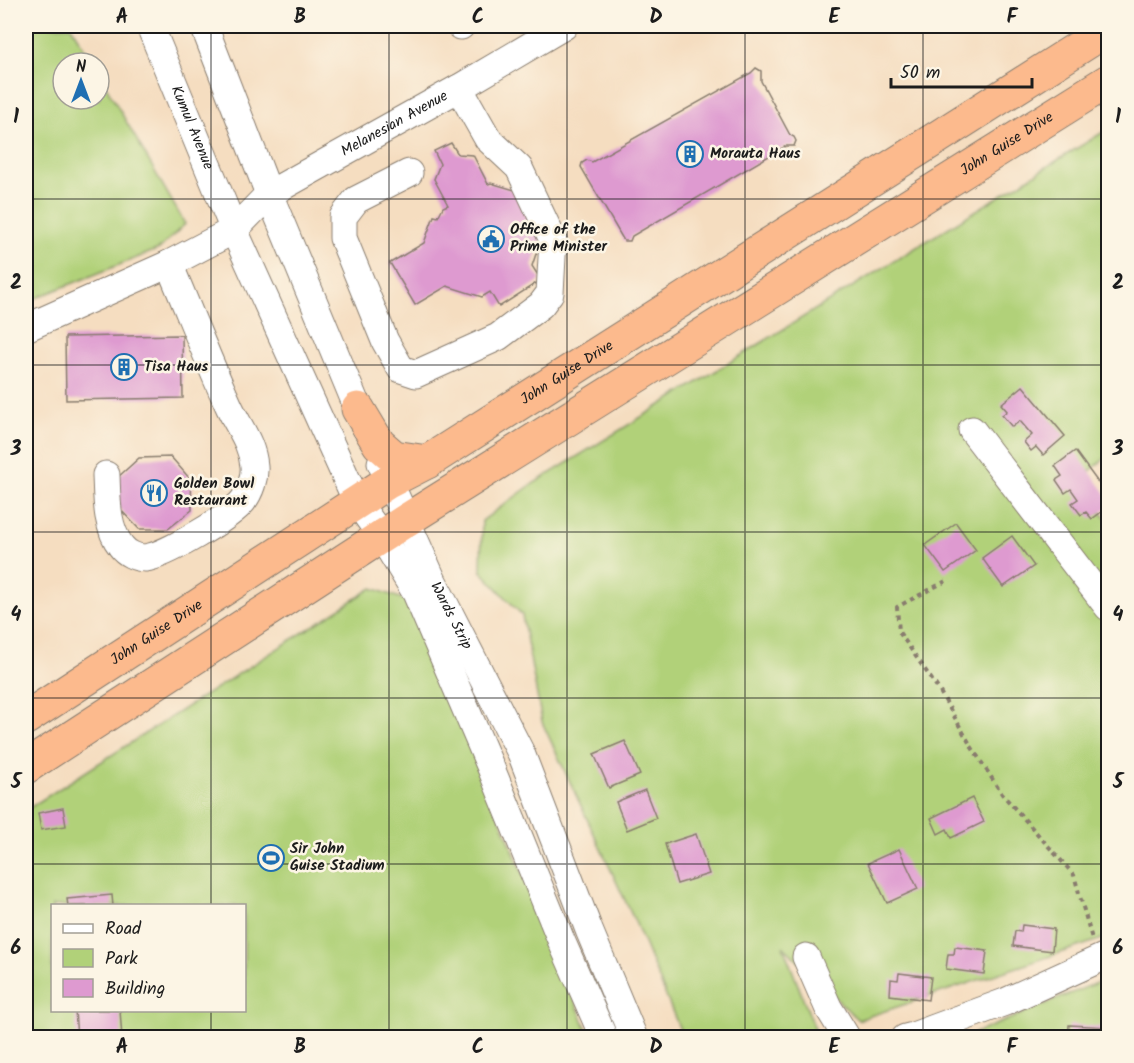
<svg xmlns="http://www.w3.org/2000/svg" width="1134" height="1063" viewBox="0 0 1134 1063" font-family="Kalam,sans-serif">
<rect width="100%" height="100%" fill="#fcf5e5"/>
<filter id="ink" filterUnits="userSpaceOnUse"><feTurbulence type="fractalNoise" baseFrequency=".0167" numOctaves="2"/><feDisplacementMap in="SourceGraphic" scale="12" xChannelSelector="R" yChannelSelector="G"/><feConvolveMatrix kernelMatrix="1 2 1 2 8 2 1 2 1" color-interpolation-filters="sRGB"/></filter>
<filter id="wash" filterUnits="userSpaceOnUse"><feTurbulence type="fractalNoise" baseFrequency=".008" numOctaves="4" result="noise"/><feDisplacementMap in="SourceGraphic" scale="24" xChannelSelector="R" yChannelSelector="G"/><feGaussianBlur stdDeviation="1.35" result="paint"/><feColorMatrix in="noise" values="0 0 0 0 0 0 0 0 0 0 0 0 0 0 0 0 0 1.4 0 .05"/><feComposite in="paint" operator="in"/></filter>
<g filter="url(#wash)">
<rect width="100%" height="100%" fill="#f5ddc0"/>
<g fill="#b1d179" stroke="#66764a" stroke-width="1.5" fill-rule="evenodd">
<polygon points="26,26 71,26 93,63 63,63 63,99 99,99 99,74 185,224 159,249 26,302"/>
<polygon points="1108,129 1108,456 1078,481 1108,521 1108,937 858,1020 783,946 818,1037 683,1037 636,924 542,722 522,615 481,571 482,521 531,485"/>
<path d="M372,588L411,602L590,1037L26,1038V810ZM52,906H244V1010H52Z"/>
<polygon points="1108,978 1108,1037 966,1037"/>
</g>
<g id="blocks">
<g fill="#de9ad0">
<polygon points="756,68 761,71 761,81 790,135 794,137 796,141 794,146 786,146 632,236 630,241 624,241 581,167 582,163 587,160 592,162 751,73"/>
<polygon points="451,143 458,154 473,155 488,184 491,183 528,194 544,230 532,266 541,280 499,307 490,292 482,297 447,286 415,305 390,263 424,243 434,216 438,217 443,207 448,205 434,179 440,164 434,151"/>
<polygon points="182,335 183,398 66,400 65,337"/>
<polygon points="1023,386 1065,436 1043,455 1036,447 1031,451 1024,442 1032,435 1020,421 1012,427 1002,415 1007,411 1001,404"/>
<polygon points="1075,451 1108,496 1108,507 1092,519 1086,512 1081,515 1072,503 1078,499 1071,489 1065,493 1056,480 1062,476 1055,466"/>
<polygon points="171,457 191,480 192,510 168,529 139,529 117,506 117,478 139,458"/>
<polygon points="956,523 976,550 945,572 925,545"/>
<polygon points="1012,536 1034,566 1003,587 982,558"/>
<polygon points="625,741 640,775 609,788 594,754"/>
<polygon points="645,790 656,818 627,830 616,802"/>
<polygon points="972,798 984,822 951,838 947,829 938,834 931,818"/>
<polygon points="63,808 66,826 41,830 38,813"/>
<polygon points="696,834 709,874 677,884 665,844"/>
<polygon points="899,849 918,889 887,903 868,863"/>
<polygon points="112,895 113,906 68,906 67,899"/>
<polygon points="1022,925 1054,929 1052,951 1013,946 1015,931 1021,932"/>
<polygon points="955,947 987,951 984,974 946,969 948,954 954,954"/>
<polygon points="899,973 931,977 928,1000 890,995 891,979 898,980"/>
<polygon points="75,1010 120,1010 122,1038 77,1038"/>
<polygon points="1069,1025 1108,1027 1108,1038 1068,1038"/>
</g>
</g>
</g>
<g filter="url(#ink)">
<use href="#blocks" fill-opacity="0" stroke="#887c6e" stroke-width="1.5"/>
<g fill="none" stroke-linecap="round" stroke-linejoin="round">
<defs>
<g id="minor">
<path id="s1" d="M150,26L234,230L357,502L382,537L416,593L491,768L561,940L604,1038"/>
<polyline points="204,26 269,194 366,428"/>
<polyline points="460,26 461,26"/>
<polyline points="409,173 356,200 343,217 343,238 385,341 401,369 416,374 498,337 541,305 550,293 553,240 519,168 488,139 459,88"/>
<path id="s2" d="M26,328L169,264L234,230L269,194L459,88L564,26"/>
<polyline points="972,430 1108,607"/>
<path id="s3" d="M381,463L433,581L521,753L589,930L634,1038"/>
<path d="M106,475C107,498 106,527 121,546C126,553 136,558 145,558C165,556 230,517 243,501C250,492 255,478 254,466C252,442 237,425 228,404C207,358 189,311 169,264"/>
<polyline points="806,957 828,1007 847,1038"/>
<polyline points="905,1038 913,1036 1005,1002 1108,955"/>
</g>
<g id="highway">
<polyline points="358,409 379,444 394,457 427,462"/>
<path id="s4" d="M26,718L388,482L427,462L1108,29"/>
<path id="s5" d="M26,767L405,521L1108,81"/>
</g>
</defs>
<use href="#minor" stroke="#887c6e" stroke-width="29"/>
<use href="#highway" stroke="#887c6e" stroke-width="35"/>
<polyline stroke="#887c6e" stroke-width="4" stroke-dasharray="4.5 4.5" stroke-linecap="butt" points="946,581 897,607 899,632 939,690 971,746 1002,794 1074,875 1092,939"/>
<use href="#minor" stroke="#fff" stroke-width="27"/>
<use href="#highway" stroke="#fcba8d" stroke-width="33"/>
</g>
</g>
<path fill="none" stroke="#1c1c1c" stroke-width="1.5" stroke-opacity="0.55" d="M211,26V906M389,26V1038M567,26V1038M745,26V1038M923,26V1038M26,199H1108M26,365H1108M26,532H1108M26,698H1108M26,864H1108M211,1010V1038"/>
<defs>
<symbol id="building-ring" viewBox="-11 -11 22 22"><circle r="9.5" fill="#fcf5e5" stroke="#1f6fb2" stroke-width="1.5"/><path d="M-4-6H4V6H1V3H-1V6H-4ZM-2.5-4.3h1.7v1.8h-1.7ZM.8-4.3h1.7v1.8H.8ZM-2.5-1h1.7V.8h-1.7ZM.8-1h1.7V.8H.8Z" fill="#1f6fb2"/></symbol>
<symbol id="civic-ring" viewBox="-11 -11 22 22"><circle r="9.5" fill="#fcf5e5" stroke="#1f6fb2" stroke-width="1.5"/><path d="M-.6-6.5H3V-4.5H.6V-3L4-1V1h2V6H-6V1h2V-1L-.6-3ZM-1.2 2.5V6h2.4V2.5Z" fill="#1f6fb2"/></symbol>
<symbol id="restaurant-ring" viewBox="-11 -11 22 22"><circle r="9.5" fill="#fcf5e5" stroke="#1f6fb2" stroke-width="1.5"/><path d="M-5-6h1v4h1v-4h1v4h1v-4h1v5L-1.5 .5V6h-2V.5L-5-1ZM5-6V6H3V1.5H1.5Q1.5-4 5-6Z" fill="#1f6fb2"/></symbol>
<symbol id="stadium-ring" viewBox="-11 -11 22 22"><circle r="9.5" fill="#fcf5e5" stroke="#1f6fb2" stroke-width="1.5"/><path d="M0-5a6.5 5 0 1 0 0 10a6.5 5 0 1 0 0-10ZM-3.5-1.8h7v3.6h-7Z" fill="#1f6fb2"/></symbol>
</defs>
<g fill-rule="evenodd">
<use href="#building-ring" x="675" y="139" width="30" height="30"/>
<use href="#civic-ring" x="476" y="224" width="30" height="30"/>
<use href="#building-ring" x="109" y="352" width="30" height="30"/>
<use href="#restaurant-ring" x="139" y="478" width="30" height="30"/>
<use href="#stadium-ring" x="256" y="843" width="30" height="30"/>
</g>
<g text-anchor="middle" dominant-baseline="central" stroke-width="5" stroke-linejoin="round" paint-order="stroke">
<g font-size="15" fill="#1c1c1c" stroke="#fcf5e5">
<text stroke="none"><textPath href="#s2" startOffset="424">Melanesian Avenue</textPath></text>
<text stroke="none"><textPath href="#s1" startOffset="110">Kumul Avenue</textPath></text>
<text stroke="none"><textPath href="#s5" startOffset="1162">John Guise Drive</textPath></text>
<text stroke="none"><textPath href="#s4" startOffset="642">John Guise Drive</textPath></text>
<text stroke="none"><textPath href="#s3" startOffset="168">Wards Strip</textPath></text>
<text stroke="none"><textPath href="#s4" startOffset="156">John Guise Drive</textPath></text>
</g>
<g font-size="15" font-weight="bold" fill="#1c1c1c" stroke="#fcf5e5" text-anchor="start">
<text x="710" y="154">Morauta Haus</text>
<text x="510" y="230">Office of the<tspan x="510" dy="17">Prime Minister</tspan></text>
<text x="144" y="367">Tisa Haus</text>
<text x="174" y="484">Golden Bowl<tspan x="174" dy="17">Restaurant</tspan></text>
<text x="290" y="849">Sir John<tspan x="290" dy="17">Guise Stadium</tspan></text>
</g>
</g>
<rect width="1134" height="1063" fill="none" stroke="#fcf5e5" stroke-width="66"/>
<rect x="51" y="904" width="195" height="108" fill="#fcf5e5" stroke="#a29e95" stroke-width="1.5"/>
<rect x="63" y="924" width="30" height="9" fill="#ffffff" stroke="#a29e95" stroke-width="1.5"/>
<text x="105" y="934" font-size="18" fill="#1c1c1c">Road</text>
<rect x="63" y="949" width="30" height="18" fill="#b1d179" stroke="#a29e95" stroke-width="1.5"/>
<text x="105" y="964" font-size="18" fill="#1c1c1c">Park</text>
<rect x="63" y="979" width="30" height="18" fill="#de9ad0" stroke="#a29e95" stroke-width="1.5"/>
<text x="105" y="994" font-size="18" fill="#1c1c1c">Building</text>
<g transform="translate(81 81)"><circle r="28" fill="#fcf5e5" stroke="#a29e95" stroke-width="1.5"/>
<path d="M0-4.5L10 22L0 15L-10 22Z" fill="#1f6fb2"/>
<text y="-9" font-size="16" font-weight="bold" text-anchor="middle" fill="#1c1c1c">N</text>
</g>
<path d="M891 78v9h141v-9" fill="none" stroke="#1c1c1c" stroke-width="3"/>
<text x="900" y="78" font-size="18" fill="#1c1c1c" stroke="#fcf5e5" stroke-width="4.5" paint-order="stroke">50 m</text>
<rect x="33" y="33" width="1068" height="997" fill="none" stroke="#1c1c1c" stroke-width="2"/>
<g font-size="20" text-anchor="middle" font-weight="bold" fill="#1c1c1c">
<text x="122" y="23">A</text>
<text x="300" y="23">B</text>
<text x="478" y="23">C</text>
<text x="656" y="23">D</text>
<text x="834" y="23">E</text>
<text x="1012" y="23">F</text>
<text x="16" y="123">1</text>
<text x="1118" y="123">1</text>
<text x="16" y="289">2</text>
<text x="1118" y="289">2</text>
<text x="16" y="455">3</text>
<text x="1118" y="455">3</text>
<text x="16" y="621">4</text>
<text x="1118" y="621">4</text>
<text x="16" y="788">5</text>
<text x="1118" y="788">5</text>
<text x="16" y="954">6</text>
<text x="1118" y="954">6</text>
<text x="122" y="1053">A</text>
<text x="300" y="1053">B</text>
<text x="478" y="1053">C</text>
<text x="656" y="1053">D</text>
<text x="834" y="1053">E</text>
<text x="1012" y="1053">F</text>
</g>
</svg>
